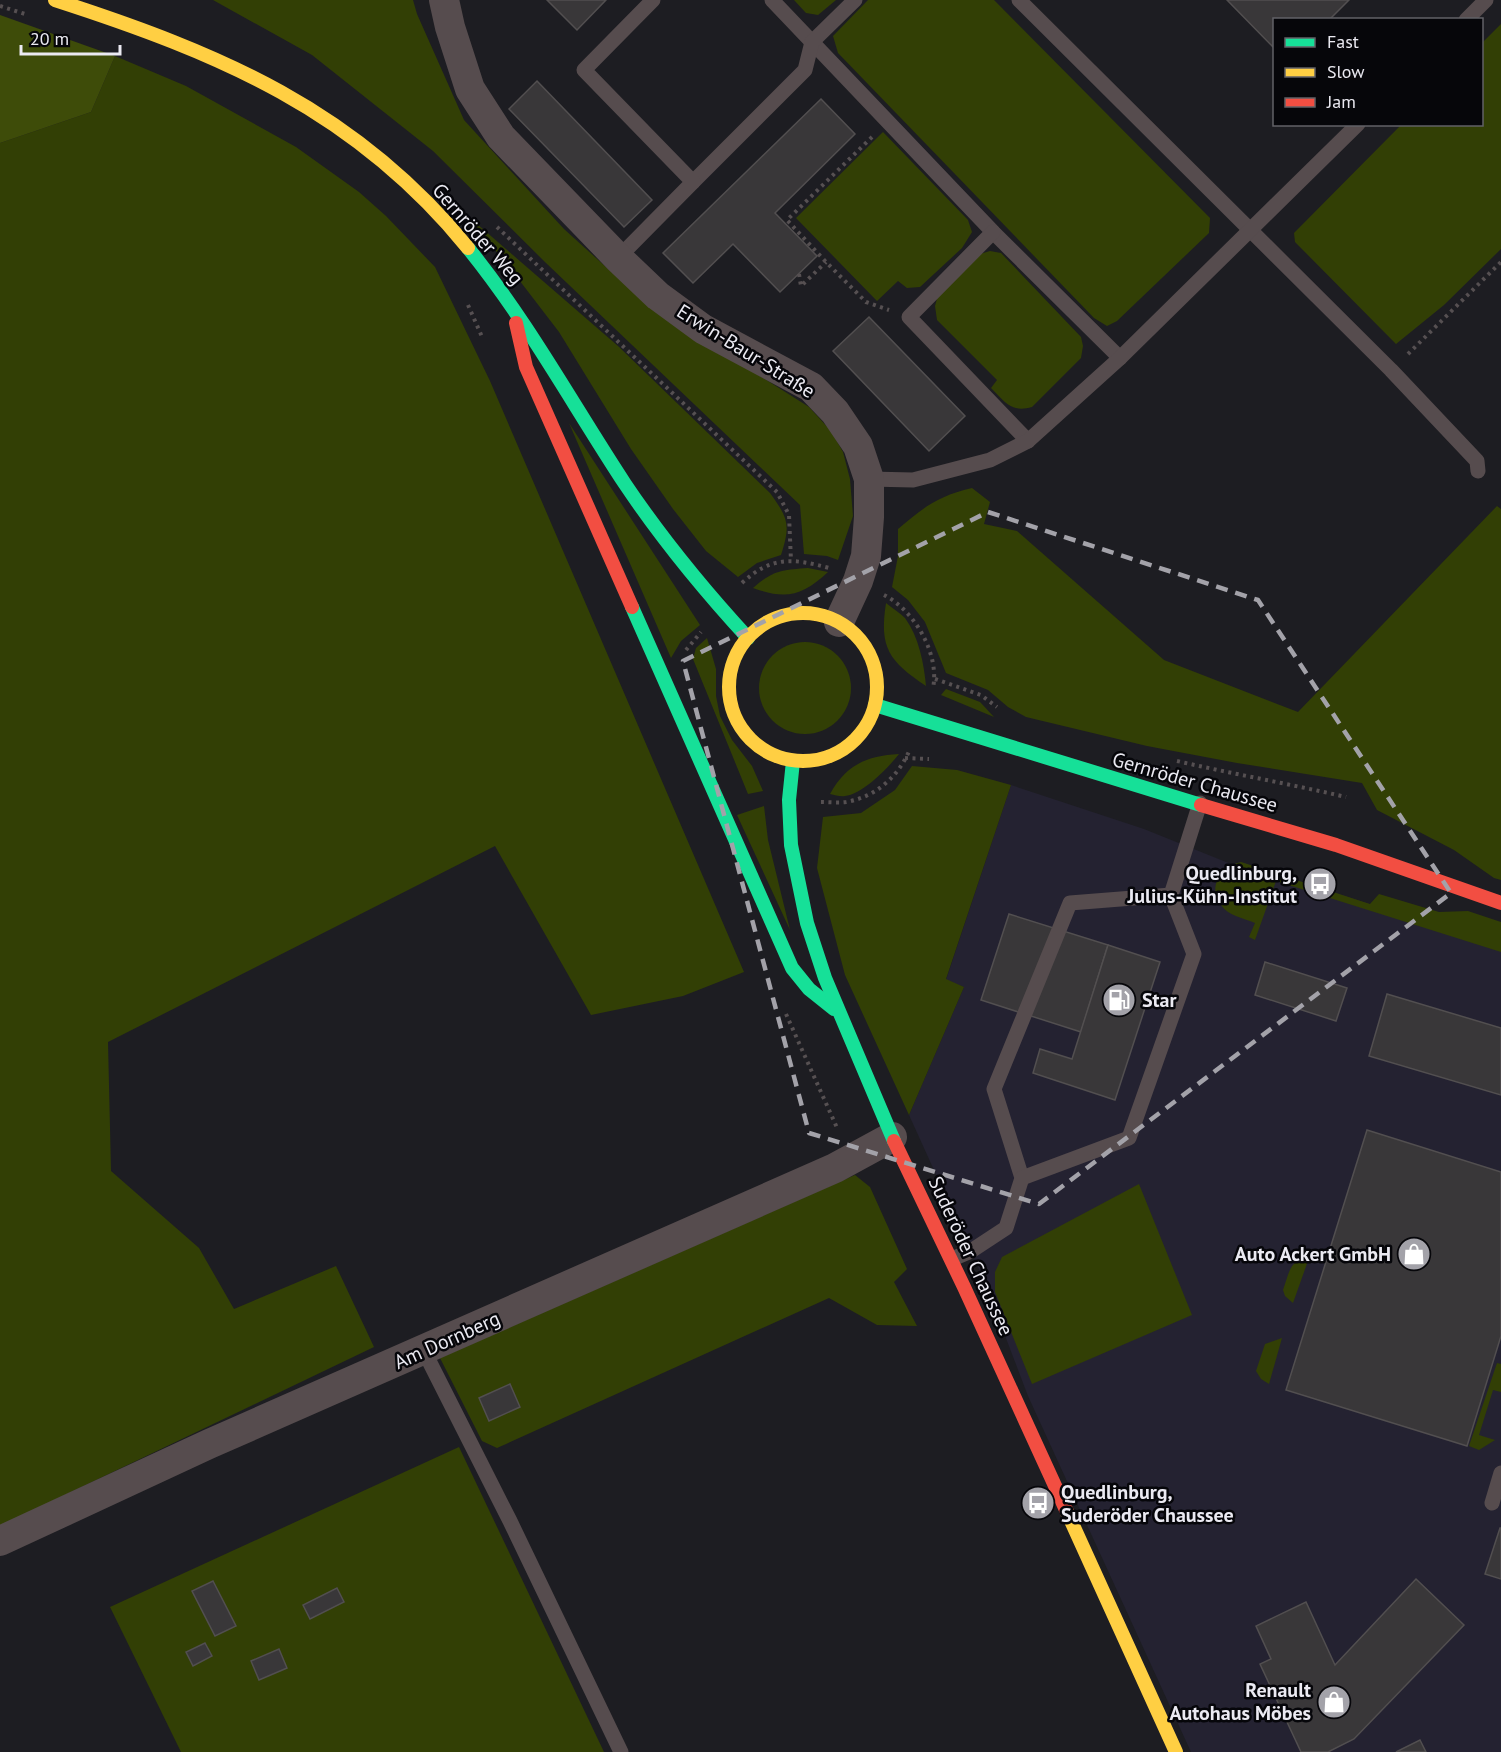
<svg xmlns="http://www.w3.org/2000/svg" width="1501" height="1752" viewBox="0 0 1501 1752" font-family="'PT Sans',sans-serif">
<rect width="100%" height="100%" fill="#1d1d22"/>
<polygon fill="#242231" points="1011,785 1144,829 1231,864 1241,862 1501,947 1501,1752 1191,1752 1028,1396 983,1278 909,1115 964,987 946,980"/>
<g fill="#323f05">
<polygon points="213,0 413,0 417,14 464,120 564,229 649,306 809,407 831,431 843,452 850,479 853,516 838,560 827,556 804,554 800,505 546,263 433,151 312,55"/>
<polygon points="794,0 836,0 818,15 806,13"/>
<polygon points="868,0 994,0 1210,218 1209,233 1117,321 1107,326 1094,318 838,53 833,36"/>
<polygon points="1501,24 1501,249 1444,305 1396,344 1295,242 1294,233 1401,125 1482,124 1482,43"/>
<polygon points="115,56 186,86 296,147 359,192 386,216 435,267 490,381 744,972 683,996 591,1015 495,846 108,1042 111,1171 199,1248 234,1309 336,1266 374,1347 0,1526 0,143 91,112"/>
<polygon points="883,132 968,220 972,232 962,248 920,287 907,288 898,281 877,301 796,218"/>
<path d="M454,204L618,346L770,493C788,518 791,524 781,555L757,563L738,577L706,551L673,509L631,449L559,332L503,259Z"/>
<path d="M990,251L1001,253L1081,337L1083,346L1081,358L1032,407C1011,413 1005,402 991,388L997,380L937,320L935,306L938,295L980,254Z"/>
<polygon points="569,423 700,625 681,641 671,658"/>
<path d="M972,488L990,502L984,524L1017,531L1164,660L1298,712L1497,506L1501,509V880L1494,878L1454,850L1377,810L1362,783L1237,763L1147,746L1026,717L1008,707L988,690L946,673L925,622L908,600L892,587L898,556V529C924,507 938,496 972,488Z"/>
<path d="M808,568L828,572C802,596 786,600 753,588C774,570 781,570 808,568Z"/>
<path d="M886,603C892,608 900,613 905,618C919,637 924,664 926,686C889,661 879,648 886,603Z"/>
<polygon points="707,638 716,669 716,696 720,716 732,740 752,766 763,791 748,794 693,659 696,648"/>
<circle cx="805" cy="688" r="46"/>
<polygon points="946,689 980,702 994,717 941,695"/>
<path d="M899,754C888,768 863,794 845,796C841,797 835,795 830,794C846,765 866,756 899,754Z"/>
<polygon points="912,766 957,770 1011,785 946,979 964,987 909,1115 845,975 817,868 823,817 861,813 895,790"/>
<polygon points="764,806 768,840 790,930 737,815"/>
<path d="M1241,862L1370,904L1379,894L1439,912L1468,911L1501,922V952L1276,881L1255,940L1249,937L1255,923C1244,918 1228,916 1221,905C1207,887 1221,866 1241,862Z"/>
<polygon points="855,1175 870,1187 907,1269 894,1282 917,1326 877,1325 829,1298 497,1448 482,1441 440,1358"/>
<polygon points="1139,1184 1192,1315 1032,1384 995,1292 995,1272 1002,1257"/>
<path d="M1309,1258L1293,1303L1285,1296L1283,1290C1289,1274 1289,1259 1309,1258Z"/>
<polygon points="1282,1338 1269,1384 1261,1379 1256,1371 1265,1344"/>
<polygon points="1497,1363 1501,1364 1501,1392 1493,1390 1479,1435 1495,1440 1479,1450 1469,1446"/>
<polygon points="459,1447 604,1752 181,1752 110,1607"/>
</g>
<polygon fill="#3e4c09" points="0,15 115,56 91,112 0,143"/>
<g fill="#393739" stroke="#524f50" stroke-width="1.5">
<polygon points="547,0 606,0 577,30"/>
<polygon points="1227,0 1349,0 1329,20 1274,20 1274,48"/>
<polygon points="537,81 652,200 624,227 509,109"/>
<polygon points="821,99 855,134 775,213 817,256 780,292 733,244 693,283 663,253"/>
<polygon points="869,317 965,416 929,451 833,351"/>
<polygon points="1009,914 1108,945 1081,1032 981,1000"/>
<polygon points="1108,945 1160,962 1115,1100 1033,1073 1040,1049 1072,1059"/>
<polygon points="1265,962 1347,988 1336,1021 1255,995"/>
<polygon points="1387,994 1501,1028 1501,1095 1369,1056"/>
<polygon points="1367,1130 1501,1172 1501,1336 1467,1446 1286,1390"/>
<polygon points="510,1384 520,1407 489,1421 479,1398"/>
<polygon points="1500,1528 1501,1528 1501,1579 1485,1574"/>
<polygon points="1416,1579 1464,1625 1354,1739 1328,1752 1301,1752 1260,1664 1271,1659 1256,1626 1306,1602 1335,1665"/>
<polygon points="213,1581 236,1626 215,1636 192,1591"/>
<polygon points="337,1588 344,1602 310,1619 303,1605"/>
<polygon points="205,1643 212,1656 193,1666 186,1652"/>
<polygon points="279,1649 287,1668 259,1680 251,1661"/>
<polygon points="1420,1740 1426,1752 1396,1752"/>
</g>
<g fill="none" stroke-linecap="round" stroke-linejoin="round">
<g stroke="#565052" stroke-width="4" stroke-dasharray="3 4.5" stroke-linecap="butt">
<polyline points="0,6 25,14"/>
<polyline points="872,137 787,220 826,262 866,302 889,310"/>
<polyline points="497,227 777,492 789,515 791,561"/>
<polyline points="799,274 801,286 826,262"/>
<polyline points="468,305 483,339"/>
<polyline points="1408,354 1501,262"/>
<path d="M742,583C771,556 793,558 829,568"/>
<path d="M884,595C914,610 940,654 933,688"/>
<polyline points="686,650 701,632"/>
<polyline points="935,679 981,695 997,707"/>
<polyline points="905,758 929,759"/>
<path d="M1177,761C1233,774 1290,784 1346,797"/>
<path d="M821,802C829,802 838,803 846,802C876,797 899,776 910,749"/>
<polyline points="786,1014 838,1130"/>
</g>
<g stroke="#564c4e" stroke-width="15">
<polyline points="772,0 993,232 1120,358"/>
<polyline points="1019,0 1391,370 1477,461 1478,471"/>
<polyline points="1466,20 1486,0"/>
<polyline points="693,182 805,70 812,42 855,0"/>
<polyline points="993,232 909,317 1028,441"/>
<polyline points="618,258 693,182 584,70 653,0"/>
<polyline points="869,479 913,480 990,460 1028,441 1120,358 1358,124"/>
<polyline points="1022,1178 994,1089 1070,903 1171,895"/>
<polyline points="952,1259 971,1251 1006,1228 1022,1178 1129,1138 1194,954 1171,895 1200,803"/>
<polyline points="424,1351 510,1521 621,1752"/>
<polyline points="1492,1503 1501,1473"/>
</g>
<g stroke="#564c4e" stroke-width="30">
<polyline points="444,0 450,27 470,89 501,137 618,258 658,296 703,329 811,387 835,412 858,446 869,479 869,517 866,556 858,581 839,622"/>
<polyline points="0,1541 209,1444 835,1168 892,1137"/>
</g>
<g stroke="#16e098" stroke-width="14">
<path d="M468,248C528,322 573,405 625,484C662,539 703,589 748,638"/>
<polyline points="632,607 792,968 809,989 834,1009"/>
<polyline points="875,705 1201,805"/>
<polyline points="793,761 789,800 791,845 807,923 825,978 894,1141"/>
</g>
<g stroke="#ffcf43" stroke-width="14">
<path d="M55,0C219,53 356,110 468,248"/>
<circle cx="803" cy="687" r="74"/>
<polyline points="1067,1512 1176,1752"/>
</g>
<g stroke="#f24e42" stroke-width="14">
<polyline points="516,323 526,367 632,607"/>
<polyline points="1201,805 1336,845 1501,903"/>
<polyline points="894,1141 964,1287 1067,1512"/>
</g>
</g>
<path fill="none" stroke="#a3a2a9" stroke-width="4.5" stroke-dasharray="12 8" stroke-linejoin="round" d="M988,512L1258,600L1451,893L1039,1204L809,1133L683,661Z"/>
<defs>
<symbol id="bus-disc" viewBox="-11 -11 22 22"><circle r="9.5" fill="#a3a2a9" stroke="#06060a"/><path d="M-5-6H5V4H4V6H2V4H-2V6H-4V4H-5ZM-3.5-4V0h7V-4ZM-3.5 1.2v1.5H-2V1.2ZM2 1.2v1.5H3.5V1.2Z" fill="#fff"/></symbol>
<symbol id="fuel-disc" viewBox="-11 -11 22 22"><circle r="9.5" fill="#a3a2a9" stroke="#06060a"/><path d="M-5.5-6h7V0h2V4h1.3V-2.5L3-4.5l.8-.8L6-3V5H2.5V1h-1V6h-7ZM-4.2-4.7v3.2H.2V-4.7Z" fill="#fff"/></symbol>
<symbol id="shop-disc" viewBox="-11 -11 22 22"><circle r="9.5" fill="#a3a2a9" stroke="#06060a"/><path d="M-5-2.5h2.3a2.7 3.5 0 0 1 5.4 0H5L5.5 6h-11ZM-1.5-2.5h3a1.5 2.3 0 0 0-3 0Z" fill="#fff"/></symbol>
</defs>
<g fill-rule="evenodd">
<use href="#bus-disc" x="1301" y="865" width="38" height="38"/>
<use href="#fuel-disc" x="1100" y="981" width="38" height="38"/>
<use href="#shop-disc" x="1395" y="1235" width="38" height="38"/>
<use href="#bus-disc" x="1019" y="1484" width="38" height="38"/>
<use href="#shop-disc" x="1315" y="1683" width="38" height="38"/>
</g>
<g text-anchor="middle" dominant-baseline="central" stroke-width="5" stroke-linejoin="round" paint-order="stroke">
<g font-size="20" fill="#ebeaf2" stroke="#06060a">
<text transform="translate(478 234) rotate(49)">Gernröder Weg</text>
<text transform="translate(746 351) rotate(32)">Erwin-Baur-Straße</text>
<text transform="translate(1195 782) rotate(16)">Gernröder Chaussee</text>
<text transform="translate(971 1256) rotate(65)">Suderöder Chaussee</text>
<text transform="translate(447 1340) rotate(-24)">Am Dornberg</text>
</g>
<g font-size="20" font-weight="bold" fill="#ebeaf2" stroke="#06060a" text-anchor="end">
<text x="1297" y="873">Quedlinburg,<tspan x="1297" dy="23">Julius-Kühn-Institut</tspan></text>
<text x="1142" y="1000" text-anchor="start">Star</text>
<text x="1391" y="1254">Auto Ackert GmbH</text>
<text x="1061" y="1492" text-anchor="start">Quedlinburg,<tspan x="1061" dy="23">Suderöder Chaussee</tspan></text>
<text x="1311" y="1690">Renault<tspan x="1311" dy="23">Autohaus Möbes</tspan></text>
</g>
</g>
<rect x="1273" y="18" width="210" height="108" fill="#06060a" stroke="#626167" stroke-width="1.5"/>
<rect x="1285" y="38" width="30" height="9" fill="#16e098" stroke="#626167" stroke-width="1.5"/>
<text x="1327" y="48" font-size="18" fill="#ebeaf2">Fast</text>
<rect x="1285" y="68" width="30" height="9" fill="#ffcf43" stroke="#626167" stroke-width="1.5"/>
<text x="1327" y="78" font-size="18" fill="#ebeaf2">Slow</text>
<rect x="1285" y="98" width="30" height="9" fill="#f24e42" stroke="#626167" stroke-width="1.5"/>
<text x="1327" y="108" font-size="18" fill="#ebeaf2">Jam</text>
<path d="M21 45v9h99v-9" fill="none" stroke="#ebeaf2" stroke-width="3"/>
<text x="30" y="45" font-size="18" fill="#ebeaf2" stroke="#06060a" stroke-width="4.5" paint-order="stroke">20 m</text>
</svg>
